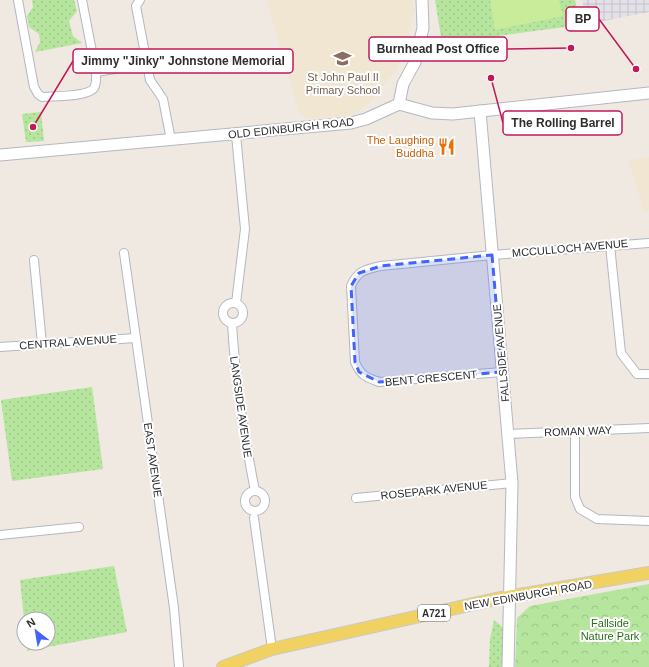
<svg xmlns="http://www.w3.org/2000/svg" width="649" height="667" viewBox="0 0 649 667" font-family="Arial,sans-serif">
<defs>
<pattern id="industrial-grid" width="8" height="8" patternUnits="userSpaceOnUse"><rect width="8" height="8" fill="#e3e1e8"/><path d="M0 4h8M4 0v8" fill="none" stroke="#c3c1c7"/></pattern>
<pattern id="grass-dots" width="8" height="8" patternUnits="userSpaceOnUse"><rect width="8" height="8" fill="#b6e59e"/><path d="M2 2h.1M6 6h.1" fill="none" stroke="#9dc588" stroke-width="1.8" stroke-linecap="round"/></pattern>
<pattern id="forest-crowns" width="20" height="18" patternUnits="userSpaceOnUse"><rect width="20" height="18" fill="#b6e59e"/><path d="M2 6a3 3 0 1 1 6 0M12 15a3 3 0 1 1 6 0" fill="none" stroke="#9dc588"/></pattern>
</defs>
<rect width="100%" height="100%" fill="#efe9e1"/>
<polygon fill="url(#industrial-grid)" points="582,0 649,0 649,12 588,24"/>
<g fill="#f0e6d1">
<polygon points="267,0 413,0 414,10 405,49 397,69 366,106 350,116 306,119 304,115 299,113"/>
<polygon points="649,157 649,210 644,211 629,160"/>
</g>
<g fill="url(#grass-dots)">
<polygon points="32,0 74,0 77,11 69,21 73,36 82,43 35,52 40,42 39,34 29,27 27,16 33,7"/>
<polygon points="435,0 575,0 581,25 442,43"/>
<polygon points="41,112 44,141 26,142 22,114"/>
<polygon points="92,387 103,469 12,481 1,400"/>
<polygon points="114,566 127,632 27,651 27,643 48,643 48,619 24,619 20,580"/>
<polygon points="494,620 505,629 503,667 489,667 490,639"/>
</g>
<polygon fill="url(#forest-crowns)" points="649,584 649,667 515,667 517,618 530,606"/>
<polygon fill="#c9ec9a" points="490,0 559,0 563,16 495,30"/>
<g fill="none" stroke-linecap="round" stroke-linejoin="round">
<defs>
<g id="street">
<path d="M18,0L34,87L38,94L42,97C54,96 88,97 94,88C97,83 96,77 96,72L82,0"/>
<polyline points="140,0 136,6 150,80 163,99 171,140"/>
<polyline points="96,72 146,64"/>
<polyline points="610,245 621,353 637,374 649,374"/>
<polyline points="124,253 174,608 179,667"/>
<polyline points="34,260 42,344"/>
<polyline points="236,303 245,229 236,135"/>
<circle cx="233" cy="313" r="10"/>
<path d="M232,323C235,379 244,435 255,491"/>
<polyline points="0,347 136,338"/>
<path d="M502,372L379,382C366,377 361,376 355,362L351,286C357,271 366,269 381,266L492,255L649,243"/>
<polyline points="575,431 575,497 580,509 597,519 649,521"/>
<polyline points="508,434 649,428"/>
<circle cx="255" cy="501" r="10"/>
<polyline points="356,498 512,483"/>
<polyline points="254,518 272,649"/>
<polyline points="0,535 79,527"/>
</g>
<g id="secondary">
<polyline points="399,104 403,84 415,62 423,28 422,0"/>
<polyline points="480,111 512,483 508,667"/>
<polyline points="0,155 351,123 366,119 399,104 432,113 453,114 649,93"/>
</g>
<polyline id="primary" points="223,667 272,649 496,599 649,573"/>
</defs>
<use href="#street" stroke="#b4b7c1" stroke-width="10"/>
<use href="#secondary" stroke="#b4b7c1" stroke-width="13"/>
<use href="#primary" stroke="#c9c9c9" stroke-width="14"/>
<use href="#street" stroke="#fff" stroke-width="8"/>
<use href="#secondary" stroke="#fff" stroke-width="11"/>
<use href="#primary" stroke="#f2d163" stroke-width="12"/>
</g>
<path fill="#4264fb" fill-opacity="0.2" stroke="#4264fb" stroke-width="3" stroke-dasharray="8 5" stroke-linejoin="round" d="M492,255L502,372L379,382L359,372L355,362L351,286L359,273L381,266Z"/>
<defs>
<symbol id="school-bare" viewBox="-9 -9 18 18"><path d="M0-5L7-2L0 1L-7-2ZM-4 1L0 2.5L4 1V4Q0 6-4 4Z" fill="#8d6e63" stroke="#fff" stroke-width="2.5" paint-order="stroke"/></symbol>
<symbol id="restaurant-bare" viewBox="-9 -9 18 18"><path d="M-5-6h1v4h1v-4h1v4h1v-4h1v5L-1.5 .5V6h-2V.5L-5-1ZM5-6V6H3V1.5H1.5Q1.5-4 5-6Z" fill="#e8710a" stroke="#fff" stroke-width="2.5" paint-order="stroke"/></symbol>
</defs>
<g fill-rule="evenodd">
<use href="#school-bare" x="330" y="46" width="25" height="25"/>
<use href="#restaurant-bare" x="434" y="134" width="25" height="25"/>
</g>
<g text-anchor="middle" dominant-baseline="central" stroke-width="4" stroke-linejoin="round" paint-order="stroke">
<rect fill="#fff" stroke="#6d6d6d" stroke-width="1" x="418" y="605" width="32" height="16" rx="3"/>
<g font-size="10" font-weight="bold" fill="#2e2e2e">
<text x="434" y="613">A721</text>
</g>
<g font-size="11" fill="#785e54" stroke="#fff">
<text x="343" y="77">St John Paul II<tspan x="343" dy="13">Primary School</tspan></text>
</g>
<g font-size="11" fill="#2e2e2e" stroke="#fff">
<text transform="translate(291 128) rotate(-6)">OLD EDINBURGH ROAD</text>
<text transform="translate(570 248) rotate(-5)">MCCULLOCH AVENUE</text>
<text transform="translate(68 342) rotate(-4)">CENTRAL AVENUE</text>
<text transform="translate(501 353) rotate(-95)">FALLSIDE AVENUE</text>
<text transform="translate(431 378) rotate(-5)">BENT CRESCENT</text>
<text transform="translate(241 407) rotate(82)">LANGSIDE AVENUE</text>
<text transform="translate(578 431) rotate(-2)">ROMAN WAY</text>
<text transform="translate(153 460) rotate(82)">EAST AVENUE</text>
<text transform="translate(434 490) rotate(-6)">ROSEPARK AVENUE</text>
<text transform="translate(528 595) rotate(-10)">NEW EDINBURGH ROAD</text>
</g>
<g font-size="11" fill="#c56008" stroke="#fff" text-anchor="end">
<text x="434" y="140">The Laughing<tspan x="434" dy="13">Buddha</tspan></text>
</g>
<g font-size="11" fill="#2c6e1b" stroke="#fff">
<text x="610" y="623">Fallside<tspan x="610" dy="13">Nature Park</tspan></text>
</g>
</g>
<path fill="none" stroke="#c2185b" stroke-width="1.5" d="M636 69L599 19M571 48L507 49M33 127L73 61M491 78L503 123"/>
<g fill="#c2185b" stroke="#fff" stroke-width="1.5">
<circle cx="636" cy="69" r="4"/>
<circle cx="571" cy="48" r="4"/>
<circle cx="33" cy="127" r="4"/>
<circle cx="491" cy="78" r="4"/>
</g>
<g fill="#fff" stroke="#c2185b" stroke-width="1.5">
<rect x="566" y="7" width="33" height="24" rx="4"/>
<rect x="369" y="37" width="138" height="24" rx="4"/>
<rect x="73" y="49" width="220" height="24" rx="4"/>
<rect x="503" y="111" width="119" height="24" rx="4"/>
</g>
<g font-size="12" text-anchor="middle" font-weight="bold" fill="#2e2e2e">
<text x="583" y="23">BP</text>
<text x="438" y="53">Burnhead Post Office</text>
<text x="183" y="65">Jimmy "Jinky" Johnstone Memorial</text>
<text x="563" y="127">The Rolling Barrel</text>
</g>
<g transform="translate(36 631) rotate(329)"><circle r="19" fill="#ffffff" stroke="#ababab"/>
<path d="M0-3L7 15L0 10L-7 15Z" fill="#4264fb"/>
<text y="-6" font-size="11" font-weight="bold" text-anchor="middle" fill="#2e2e2e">N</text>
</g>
</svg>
